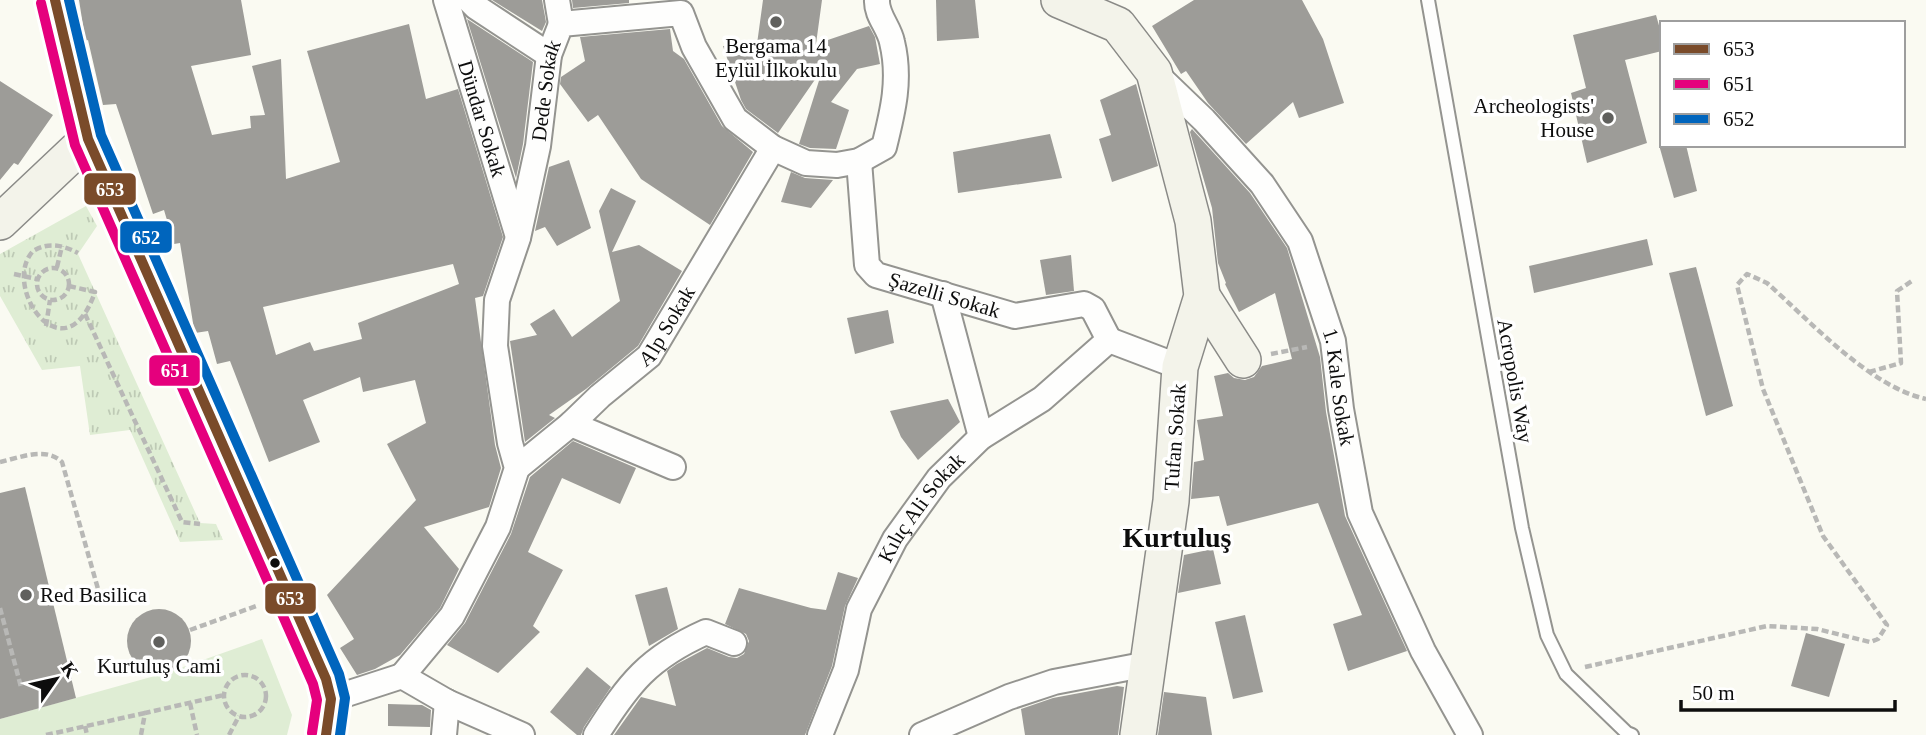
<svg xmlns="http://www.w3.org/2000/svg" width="1926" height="735" viewBox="0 0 1926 735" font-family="Georgia,serif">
<defs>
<pattern id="park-tufts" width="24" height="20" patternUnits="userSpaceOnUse" patternTransform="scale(1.75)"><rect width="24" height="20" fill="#dfedd4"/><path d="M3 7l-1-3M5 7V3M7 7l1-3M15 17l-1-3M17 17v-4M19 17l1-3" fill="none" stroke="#becab5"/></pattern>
</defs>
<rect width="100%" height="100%" fill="#fafaf2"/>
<polygon fill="#dfedd4" points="262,639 292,715 287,735 0,735 0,719 169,672"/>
<polygon fill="url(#park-tufts)" points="86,206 97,226 78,254 200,523 216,524 223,540 180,542 130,430 90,435 80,366 42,370 0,296 0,254"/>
<g fill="#9d9c98" fill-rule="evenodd">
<path d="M79,0H241L251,55L191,66L212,135L251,128L250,116L265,115L252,66L281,59L286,179L340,162L307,51L409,24L426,99L458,89L503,237L483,296L475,298L495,445L501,468L489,507L424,527L459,569L440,608L400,655L375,669L357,675L340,648L354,639L327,595L416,500L387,444L426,423L415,380L363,392L360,377L303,400L320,442L269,462L230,361L217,364L208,331L195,333L194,329L180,243L174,244L164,210L153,214L116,104L103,105L88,40L85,41V38ZM453,264L459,284L358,323L362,339L314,351L310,342L276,355L263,307Z"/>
<polygon points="492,0 542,0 546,22 542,31"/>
<polygon points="572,0 629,0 629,3 573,8"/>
<polygon points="763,0 822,0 816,44 869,26 875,37 880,64 857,69 831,102 849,110 836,149 810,148 799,144 823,68 778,133 746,109 741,100 723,46 757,44"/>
<polygon points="936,0 975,0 979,38 937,41"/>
<polygon points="1194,0 1302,0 1323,39 1344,103 1299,118 1293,102 1246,144 1208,103 1186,71 1181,74 1152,26"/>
<polygon points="1656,15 1662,36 1662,51 1625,60 1647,143 1587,163 1571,93 1586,88 1573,35"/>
<polygon points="467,19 533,62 523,144 516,178"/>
<polygon points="670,29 673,51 684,59 722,126 753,152 710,225 641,179 598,115 588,122 560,84 561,77 585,61 580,37"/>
<polygon points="0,81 53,115 18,165 14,163 0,180"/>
<polygon points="1136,84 1158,166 1112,182 1099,139 1111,135 1100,100"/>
<polygon points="1192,129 1250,193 1287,248 1320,357 1326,412 1345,516 1407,651 1348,671 1333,624 1362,615 1318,503 1227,526 1219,496 1191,499 1194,462 1204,460 1197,420 1223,416 1214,376 1228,373 1234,378 1245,380 1254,377 1262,366 1292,359 1275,293 1239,312 1225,284 1226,283 1218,263 1212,208 1190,132"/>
<polygon points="1050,134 1062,178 958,193 953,152"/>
<polygon points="1659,145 1686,145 1697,191 1674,198"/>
<polygon points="569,160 591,228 557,246 545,227 535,231 549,167"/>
<polygon points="791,172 805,178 833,180 811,208 781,202"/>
<polygon points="611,188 636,201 612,252 639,245 682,271 638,346 586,389 549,415 555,418 525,442 510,341 537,335 530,324 554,309 572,337 620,301 599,211"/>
<polygon points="1647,239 1653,265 1534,293 1529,266"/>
<polygon points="1071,255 1074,291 1046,295 1040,260"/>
<polygon points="1696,267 1733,406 1706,416 1669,273"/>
<polygon points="888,310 894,343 855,354 847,318"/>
<polygon points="948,399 960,422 918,460 901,437 890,411"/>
<polygon points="573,441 636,468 620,504 562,478 528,552 563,570 533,626 540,632 498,673 447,645 465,623 511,534 530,477"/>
<polygon points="25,487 76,698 0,719 0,493"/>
<polygon points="1213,549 1221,584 1178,593 1184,555"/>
<polygon points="838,572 858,578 845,606 832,666 805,735 614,735 641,697 676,706 667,671 677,664 707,648 729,657 737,658 744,654 749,641 746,634 725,624 739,588 811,608 826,610"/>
<polygon points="667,587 678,629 649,646 635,595"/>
<circle cx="159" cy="641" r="32"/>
<polygon points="1245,615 1263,692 1233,699 1215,622"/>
<polygon points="1806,633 1845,644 1829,697 1791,686"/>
<polygon points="587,667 611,687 584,727 581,735 577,735 550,712"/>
<polygon points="1117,686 1124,687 1118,735 1025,735 1021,709 1053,698"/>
<polygon points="1164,692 1206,697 1212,735 1158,735"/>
<polygon points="388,704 422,705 431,710 430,727 388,726"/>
</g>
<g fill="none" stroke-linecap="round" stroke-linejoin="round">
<defs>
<polyline id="lane" points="1428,0 1522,528 1547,635 1566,674 1627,733 1632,735"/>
<g id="street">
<path id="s1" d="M446,0L518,237"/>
<polyline points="469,0 476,7 549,55"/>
<polyline points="557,0 561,24"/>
<path id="s2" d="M1154,72L1204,120L1262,184L1300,241L1333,341L1341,409L1360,513L1423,651L1470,735"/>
<path id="s3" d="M859,161L867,265L876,275L1015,316L1084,304L1093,309L1109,340"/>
<polyline points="943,294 981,437"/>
<polyline points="1109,340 1180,367"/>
<polyline points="571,424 673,467"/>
<path id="s4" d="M517,468L571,424L600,396L649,356L773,148"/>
<path id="s5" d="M402,676L452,616L498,527L517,468L510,443L495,346L497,300L518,238L538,146L549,55L561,24L681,13L694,47L735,119L773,148L806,163L837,165L859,161L884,147C893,111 901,79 892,42C889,27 876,15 877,0"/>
<polyline points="331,699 402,676 447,702 522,735"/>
<polyline points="444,735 447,702"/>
<path d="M596,735C629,683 648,658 706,632L734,643"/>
<path id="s6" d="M820,735L846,670L859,609L895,539L939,478L981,437L1042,399L1109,340"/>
<polyline points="922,735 1009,697 1054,682 1148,664"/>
</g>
<g id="secondary">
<polyline points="55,0 88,139 326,679 331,699 326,735"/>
<polyline points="1059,0 1118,25 1154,72 1193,221 1202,296 1180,367 1171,501 1138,735"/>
<polyline points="0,222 88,139"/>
<polyline points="1202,296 1243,360"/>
</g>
</defs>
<use href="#lane" stroke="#949490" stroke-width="16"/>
<use href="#street" stroke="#949490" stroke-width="28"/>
<use href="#secondary" stroke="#8a8a87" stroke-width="38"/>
<g stroke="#b8b8b6" stroke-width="4.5" stroke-dasharray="7 3.5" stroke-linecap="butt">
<polyline points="57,267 62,246"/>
<circle cx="53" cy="284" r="16"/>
<polyline points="14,274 37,279"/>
<path d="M69,286L95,292C65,379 0,287 33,251C48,242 63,245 78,253"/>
<polyline points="85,314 182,522 200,524"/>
<polyline points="46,326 50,300"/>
<polyline points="1271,354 1307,347"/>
<polyline points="1869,372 1901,363 1897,291 1912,281"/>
<path d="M0,462C19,458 46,446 62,462L102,603"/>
<polyline points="0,608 21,687"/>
<polyline points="190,630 259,605"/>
<path d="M1585,667L1767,626L1817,629L1870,642L1878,639L1887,625L1823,536L1763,389L1737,285L1747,274L1767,283C1810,321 1870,387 1926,399"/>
<circle cx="245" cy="696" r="21"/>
<polyline points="190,703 197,735"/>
<polyline points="85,726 87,735"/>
<polyline points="46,735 145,713"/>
<polyline points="141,735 145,713 224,695"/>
<polyline points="229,735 239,716"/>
</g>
<use href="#lane" stroke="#fefefd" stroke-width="12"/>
<use href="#street" stroke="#fefefd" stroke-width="24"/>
<use href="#secondary" stroke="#f3f3ea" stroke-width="35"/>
<defs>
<polyline id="bus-1" points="55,0 88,139 326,679 331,699 326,735"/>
<polyline id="bus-2" points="41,3 75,145 313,684 317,700 312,733"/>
<polyline id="bus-3" points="69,0 101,135 339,674 345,698 340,735"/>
</defs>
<use href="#bus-1" stroke="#fff" stroke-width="16"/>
<use href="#bus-2" stroke="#fff" stroke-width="16"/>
<use href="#bus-3" stroke="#fff" stroke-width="16"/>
<use href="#bus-1" stroke="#7a4b2a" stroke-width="10"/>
<use href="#bus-2" stroke="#e5007d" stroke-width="10"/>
<use href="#bus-3" stroke="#0065bd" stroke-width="10"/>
</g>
<g fill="#60605d" stroke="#fff" stroke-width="2.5">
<circle cx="776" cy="22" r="7"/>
<circle cx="1608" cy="118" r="7"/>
<circle cx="26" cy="595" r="7"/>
<circle cx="159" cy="642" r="7"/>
</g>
<circle fill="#0d0d0d" stroke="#fff" stroke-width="2.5" cx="275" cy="563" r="6"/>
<g text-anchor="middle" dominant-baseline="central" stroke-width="7" stroke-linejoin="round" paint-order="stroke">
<g font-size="21" fill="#0d0d0d" stroke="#fff">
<text x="776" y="46">Bergama 14<tspan x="776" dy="24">Eylül İlkokulu</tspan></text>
<text x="1594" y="106" text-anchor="end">Archeologists'<tspan x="1594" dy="24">House</tspan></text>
<text x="40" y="595" text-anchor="start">Red Basilica</text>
<text x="159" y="666">Kurtuluş Cami</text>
</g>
<g font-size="21" fill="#0d0d0d" stroke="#fff">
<text stroke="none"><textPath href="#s5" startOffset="626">Dede Sokak</textPath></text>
<text stroke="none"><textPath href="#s1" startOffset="124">Dündar Sokak</textPath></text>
<text stroke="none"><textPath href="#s3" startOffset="189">Şazelli Sokak</textPath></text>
<text stroke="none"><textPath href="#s4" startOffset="208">Alp Sokak</textPath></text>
<text transform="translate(1515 381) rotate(80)">Acropolis Way</text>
<text stroke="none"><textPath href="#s2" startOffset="376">1. Kale Sokak</textPath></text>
<text transform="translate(1175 437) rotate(-86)">Tufan Sokak</text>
<text stroke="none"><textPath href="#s6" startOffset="252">Kılıç Ali Sokak</textPath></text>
</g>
<g font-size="28" font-weight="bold" fill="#0d0d0d" stroke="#fff">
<text x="1177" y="537">Kurtuluş</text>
</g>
</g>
<g stroke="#fff" stroke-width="2.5">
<rect x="83" y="172" width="54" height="34" rx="7" fill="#7a4b2a"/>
<rect x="119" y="220" width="54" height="34" rx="7" fill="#0065bd"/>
<rect x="148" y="354" width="53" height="33" rx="7" fill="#e5007d"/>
<rect x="264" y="582" width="53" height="33" rx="7" fill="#7a4b2a"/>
</g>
<g font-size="19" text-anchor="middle" font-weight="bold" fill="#fff">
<text x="110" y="196">653</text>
<text x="146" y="244">652</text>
<text x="175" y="377">651</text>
<text x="290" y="605">653</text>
</g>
<rect x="1660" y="21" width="245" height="126" fill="#ffffff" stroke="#9e9e9e" stroke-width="2"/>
<rect x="1674" y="44" width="35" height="10" fill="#7a4b2a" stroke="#9e9e9e" stroke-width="2"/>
<text x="1723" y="56" font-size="21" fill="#0d0d0d">653</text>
<rect x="1674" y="79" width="35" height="10" fill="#e5007d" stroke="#9e9e9e" stroke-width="2"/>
<text x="1723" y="91" font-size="21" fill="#0d0d0d">651</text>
<rect x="1674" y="114" width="35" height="10" fill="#0065bd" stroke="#9e9e9e" stroke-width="2"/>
<text x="1723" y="126" font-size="21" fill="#0d0d0d">652</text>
<g transform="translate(56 679) rotate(56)" stroke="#ffffff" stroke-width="5" paint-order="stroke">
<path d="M0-5L12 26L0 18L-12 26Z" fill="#0d0d0d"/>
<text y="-10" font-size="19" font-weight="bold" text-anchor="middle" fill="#0d0d0d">K</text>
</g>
<path d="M1681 700v10h214v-10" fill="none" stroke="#0d0d0d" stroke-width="3.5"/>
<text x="1692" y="700" font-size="21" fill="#0d0d0d" stroke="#ffffff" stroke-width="5" paint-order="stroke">50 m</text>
</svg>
